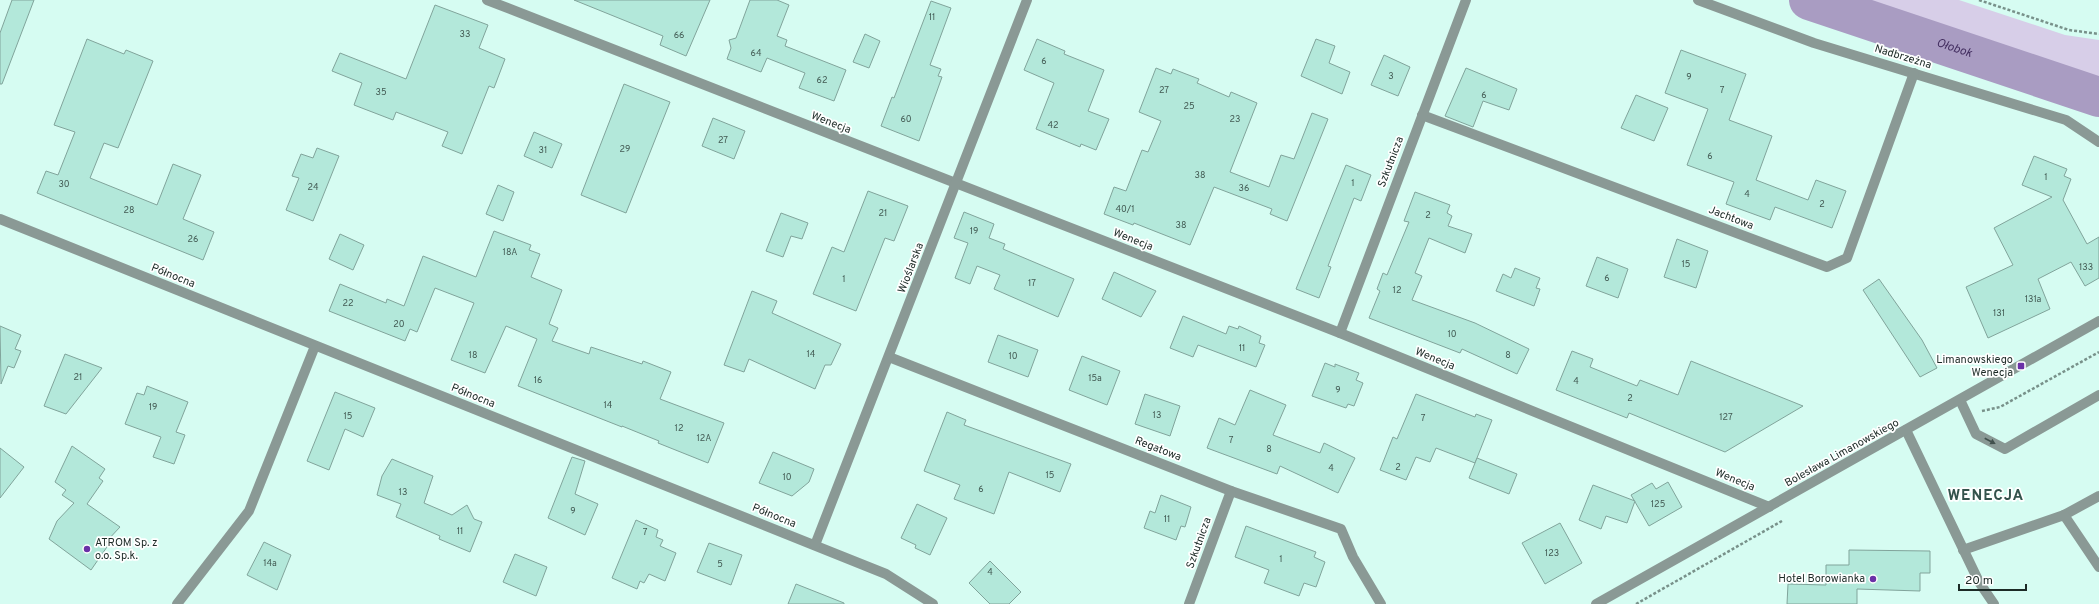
<svg xmlns="http://www.w3.org/2000/svg" width="2099" height="604" viewBox="0 0 2099 604" font-family="Overpass,sans-serif">
<rect width="100%" height="100%" fill="#d6fcf2"/>
<polygon fill="#d7cee8" points="1850,0 1959,0 2065,35 2099,40 2099,79"/>
<g fill="none" stroke-linecap="round" stroke-linejoin="round">
<path stroke="#a99cc2" stroke-width="40" id="s1" d="M1809,0L2099,97"/>
</g>
<g fill="#b3e8da" stroke="#81a49b">
<polygon points="12,0 34,0 2,84 0,84 0,33"/>
<polygon points="574,0 710,0 686,56 660,45 663,36"/>
<polygon points="750,0 777,0 789,5 777,36 787,40 785,46 846,70 834,101 799,88 805,73 767,58 761,72 727,59 731,48 729,40 736,38"/>
<polygon points="931,1 951,8 930,65 941,69 938,76 942,77 919,141 881,126 892,97 894,98"/>
<polygon points="435,5 488,25 479,48 505,59 494,88 489,86 462,154 442,146 448,132 396,112 393,120 354,105 362,83 332,71 340,53 406,79"/>
<polygon points="865,34 880,41 869,68 853,62"/>
<polygon points="87,39 124,54 126,50 153,61 118,148 104,143 90,178 157,205 173,164 201,175 183,219 214,232 203,260 37,193 46,171 58,175 75,132 54,125"/>
<polygon points="1037,39 1065,51 1064,54 1104,70 1088,111 1109,119 1096,150 1081,144 1080,147 1036,129 1054,83 1024,70"/>
<polygon points="1316,39 1335,46 1329,63 1350,72 1342,94 1301,76"/>
<polygon points="1681,50 1746,74 1729,120 1772,136 1756,180 1808,200 1816,180 1846,191 1832,228 1775,207 1770,220 1726,204 1734,182 1687,165 1708,109 1665,93"/>
<polygon points="1384,55 1410,67 1398,96 1371,85"/>
<polygon points="1156,68 1171,74 1173,69 1199,79 1197,83 1229,97 1231,92 1257,103 1230,172 1269,187 1281,155 1294,159 1312,113 1328,119 1287,221 1270,214 1272,209 1214,187 1190,245 1134,223 1133,225 1104,214 1114,187 1126,191 1142,150 1148,152 1161,121 1139,112"/>
<polygon points="1466,68 1517,89 1509,110 1483,101 1473,127 1445,116"/>
<polygon points="624,84 670,102 626,213 581,195"/>
<polygon points="1636,95 1668,108 1654,141 1621,128"/>
<polygon points="713,118 745,131 734,159 702,146"/>
<polygon points="534,132 562,144 552,168 524,156"/>
<polygon points="317,148 339,156 313,221 286,210 299,178 292,176 301,154 313,158"/>
<polygon points="2034,156 2067,169 2064,176 2071,179 2063,200 2087,244 2099,237 2099,278 2085,286 2071,262 2038,279 2050,309 1988,338 1966,287 2013,265 1994,228 2052,197 2022,185"/>
<polygon points="1346,165 1371,175 1361,201 1354,198 1328,266 1331,267 1319,298 1296,289"/>
<polygon points="498,185 514,192 503,221 486,214"/>
<polygon points="868,191 908,206 894,241 885,238 856,311 813,294 832,247 844,252"/>
<polygon points="1415,192 1450,205 1447,213 1452,216 1448,226 1472,234 1465,253 1429,238 1415,273 1422,276 1412,300 1475,323 1529,349 1517,374 1462,349 1460,353 1369,318 1380,291 1377,289 1383,273 1387,275 1409,222 1404,221"/>
<polygon points="964,212 994,224 989,238 1005,244 1003,249 1074,279 1058,317 994,289 1000,275 977,266 970,284 955,278 968,243 954,238"/>
<polygon points="781,213 808,223 802,239 791,236 783,257 766,251"/>
<polygon points="494,231 531,245 529,250 540,254 531,277 562,290 549,324 558,328 552,341 589,354 591,347 642,364 643,361 671,372 660,399 724,423 708,463 658,443 659,441 622,426 622,427 518,386 537,339 506,326 485,373 451,360 474,303 435,288 417,332 410,329 405,341 329,311 340,284 386,303 387,299 404,306 423,256 476,277"/>
<polygon points="340,234 364,245 353,270 329,259"/>
<polygon points="1677,239 1708,251 1696,288 1664,277"/>
<polygon points="1597,257 1628,269 1618,298 1586,286"/>
<polygon points="1515,268 1540,278 1536,288 1540,289 1534,306 1496,291 1503,274 1511,278"/>
<polygon points="1114,272 1156,291 1141,317 1102,299"/>
<polygon points="1879,279 1922,340 1937,368 1920,377 1863,290"/>
<polygon points="752,291 777,301 772,313 841,344 831,365 825,365 815,389 749,359 744,372 724,365"/>
<polygon points="1183,316 1226,334 1229,326 1238,329 1239,326 1261,336 1259,343 1265,345 1256,367 1198,345 1193,357 1170,348"/>
<polygon points="0,326 21,335 15,349 21,351 14,368 8,366 1,384"/>
<polygon points="998,335 1038,350 1028,377 988,362"/>
<polygon points="1572,351 1593,359 1590,367 1637,386 1640,380 1678,395 1691,361 1803,406 1725,452 1629,413 1627,418 1556,390"/>
<polygon points="65,354 102,368 66,414 44,406"/>
<polygon points="1082,356 1120,371 1107,405 1069,390"/>
<polygon points="1325,363 1335,367 1335,364 1359,373 1356,380 1363,383 1354,406 1348,404 1346,408 1312,396"/>
<polygon points="147,386 188,402 176,432 185,435 174,464 153,457 161,437 125,424 137,393 144,395"/>
<polygon points="1250,390 1286,405 1273,435 1320,453 1324,443 1355,458 1338,493 1280,466 1277,474 1207,448 1219,418 1235,425"/>
<polygon points="335,392 375,408 363,437 345,429 329,470 307,461"/>
<polygon points="1145,394 1180,406 1170,436 1135,424"/>
<polygon points="1416,394 1475,417 1476,414 1492,420 1475,463 1436,448 1430,462 1416,457 1406,480 1380,470 1393,437 1397,439"/>
<polygon points="947,412 966,420 964,425 1071,464 1060,492 1009,472 994,514 954,499 960,485 924,471"/>
<polygon points="72,446 105,469 99,478 103,481 87,504 120,527 106,542 109,544 91,570 49,539 57,521 74,503 62,495 66,490 55,482"/>
<polygon points="0,448 24,467 0,498"/>
<polygon points="773,452 814,469 809,482 792,496 759,483"/>
<polygon points="572,457 585,461 575,494 598,504 585,535 548,518"/>
<polygon points="1477,458 1517,474 1509,494 1469,478"/>
<polygon points="392,459 433,476 424,503 452,515 467,505 474,519 482,522 470,552 439,539 440,536 396,517 401,504 377,495 382,476"/>
<polygon points="1668,482 1682,507 1649,526 1631,495 1652,483 1656,489"/>
<polygon points="1593,485 1635,501 1627,523 1606,516 1601,529 1579,520"/>
<polygon points="1161,495 1191,507 1185,527 1181,526 1176,540 1144,528 1150,511 1155,513"/>
<polygon points="917,504 947,518 930,555 915,548 916,545 901,538"/>
<polygon points="636,520 658,530 656,537 663,540 660,546 676,553 665,581 649,574 644,583 640,581 637,589 612,578"/>
<polygon points="1560,523 1582,563 1545,584 1522,543"/>
<polygon points="1246,526 1316,552 1314,557 1325,562 1316,587 1304,583 1299,596 1264,583 1269,570 1235,557"/>
<polygon points="264,542 291,555 277,590 247,575"/>
<polygon points="709,543 742,555 731,585 697,572"/>
<polygon points="1849,550 1930,551 1930,573 1920,573 1920,591 1857,589 1857,604 1787,604 1788,584 1826,585 1826,565 1849,565"/>
<polygon points="515,554 547,567 536,596 503,582"/>
<polygon points="990,561 1021,592 1009,604 990,604 969,583"/>
<polygon points="796,584 844,603 844,604 788,604"/>
</g>
<g fill="none" stroke-linecap="round" stroke-linejoin="round">
<g stroke="#78918a" stroke-width="2.5" stroke-dasharray="3 2" stroke-linecap="butt">
<polyline points="1979,0 2069,30 2099,34"/>
<polyline points="1982,411 2000,407 2099,352"/>
<polyline points="1636,604 1782,521"/>
</g>
<g stroke="#8a9995" stroke-width="10">
<polyline points="1960,400 1976,434 2005,449 2099,395"/>
<polyline points="1906,430 1979,582 1994,604"/>
<polyline points="2064,515 2099,496"/>
<polyline points="1963,550 2064,515 2099,567"/>
</g>
<g stroke="#8a9995" stroke-width="10">
<polyline points="487,0 1340,333 1769,507"/>
<polyline points="1698,0 1814,43 2066,120 2099,142"/>
<polyline points="1422,115 1827,267 1847,258 1914,73"/>
<polyline points="0,219 886,574 933,604"/>
<polyline points="1340,333 1466,0"/>
<polyline points="889,357 1231,491 1341,529 1353,557 1381,604"/>
<polyline points="815,545 1027,0"/>
<polyline points="177,604 249,511 315,346"/>
<polyline points="1189,604 1231,491"/>
</g>
<polyline stroke="#8a9995" stroke-width="10" points="1596,604 2099,321"/>
</g>
<defs><path id="oneway-solid" d="M-6-.8H1V-3.2L6.5 0L1 3.2V.8H-6Z"/></defs>
<use fill="#42514d" href="#oneway-solid" transform="translate(1990 441) rotate(28)"/>
<g fill="#6a30a7" stroke="#fff" stroke-width="1.5">
<rect x="2017" y="362" width="8" height="8" rx="2"/>
<circle cx="87" cy="549" r="4"/>
<circle cx="1873" cy="579" r="4"/>
</g>
<g text-anchor="middle" dominant-baseline="central" stroke-width="3.5" stroke-linejoin="round" paint-order="stroke">
<g font-size="9" fill="#425a53">
<text x="932" y="17">11</text>
<text x="465" y="34">33</text>
<text x="679" y="35">66</text>
<text x="756" y="53">64</text>
<text x="1044" y="61">6</text>
<text x="1391" y="76">3</text>
<text x="1689" y="77">9</text>
<text x="822" y="80">62</text>
<text x="1164" y="90">27</text>
<text x="1722" y="90">7</text>
<text x="381" y="92">35</text>
<text x="1484" y="95">6</text>
<text x="1189" y="106">25</text>
<text x="906" y="119">60</text>
<text x="1235" y="119">23</text>
<text x="1053" y="125">42</text>
<text x="723" y="140">27</text>
<text x="625" y="149">29</text>
<text x="543" y="150">31</text>
<text x="1710" y="156">6</text>
<text x="1200" y="175">38</text>
<text x="2046" y="177">1</text>
<text x="1353" y="183">1</text>
<text x="64" y="184">30</text>
<text x="313" y="187">24</text>
<text x="1244" y="188">36</text>
<text x="1747" y="194">4</text>
<text x="1822" y="204">2</text>
<text x="1125" y="209">40/1</text>
<text x="129" y="210">28</text>
<text x="883" y="213">21</text>
<text x="1428" y="215">2</text>
<text x="1181" y="225">38</text>
<text x="974" y="231">19</text>
<text x="193" y="239">26</text>
<text x="510" y="252">18A</text>
<text x="1686" y="264">15</text>
<text x="2086" y="267">133</text>
<text x="1607" y="278">6</text>
<text x="844" y="279">1</text>
<text x="1032" y="283">17</text>
<text x="1397" y="290">12</text>
<text x="2033" y="299">131a</text>
<text x="348" y="303">22</text>
<text x="1999" y="313">131</text>
<text x="399" y="324">20</text>
<text x="1452" y="334">10</text>
<text x="1242" y="348">11</text>
<text x="811" y="354">14</text>
<text x="473" y="355">18</text>
<text x="1508" y="355">8</text>
<text x="1013" y="356">10</text>
<text x="78" y="377">21</text>
<text x="1095" y="378">15a</text>
<text x="538" y="380">16</text>
<text x="1576" y="381">4</text>
<text x="1338" y="390">9</text>
<text x="1630" y="398">2</text>
<text x="608" y="405">14</text>
<text x="153" y="407">19</text>
<text x="1157" y="415">13</text>
<text x="348" y="416">15</text>
<text x="1726" y="417">127</text>
<text x="1423" y="418">7</text>
<text x="679" y="428">12</text>
<text x="704" y="438">12A</text>
<text x="1231" y="440">7</text>
<text x="1269" y="449">8</text>
<text x="1398" y="467">2</text>
<text x="1331" y="468">4</text>
<text x="1050" y="475">15</text>
<text x="787" y="477">10</text>
<text x="981" y="489">6</text>
<text x="403" y="492">13</text>
<text x="1658" y="504">125</text>
<text x="573" y="511">9</text>
<text x="1167" y="519">11</text>
<text x="460" y="531">11</text>
<text x="645" y="532">7</text>
<text x="1552" y="553">123</text>
<text x="1281" y="559">1</text>
<text x="270" y="563">14a</text>
<text x="720" y="564">5</text>
<text x="990" y="572">4</text>
</g>
<g font-size="11" fill="#1c2a26" stroke="#fff">
<text transform="translate(1903 57) rotate(17)">Nadbrzeżna</text>
<text transform="translate(831 123) rotate(21)">Wenecja</text>
<text transform="translate(1391 162) rotate(-69)">Szkutnicza</text>
<text transform="translate(1731 218) rotate(21)">Jachtowa</text>
<text transform="translate(1133 240) rotate(21)">Wenecja</text>
<text transform="translate(911 268) rotate(-69)">Wioślarska</text>
<text transform="translate(173 276) rotate(22)">Północna</text>
<text transform="translate(1435 359) rotate(22)">Wenecja</text>
<text transform="translate(473 396) rotate(22)">Północna</text>
<text transform="translate(1158 449) rotate(21)">Regatowa</text>
<text transform="translate(1842 453) rotate(-29)">Bolesława Limanowskiego</text>
<text transform="translate(1735 480) rotate(22)">Wenecja</text>
<text transform="translate(774 516) rotate(22)">Północna</text>
<text transform="translate(1199 543) rotate(-70)">Szkutnicza</text>
</g>
<g font-size="11" fill="#1c2a26" stroke="#fff" text-anchor="end">
<text x="2013" y="360">Limanowskiego<tspan x="2013" dy="13">Wenecja</tspan></text>
<text x="95" y="543" text-anchor="start">ATROM Sp. z<tspan x="95" dy="13">o.o. Sp.k.</tspan></text>
<text x="1865" y="579">Hotel Borowianka</text>
</g>
<g font-size="12" font-style="italic" fill="#422d5f" stroke="#fff">
<text stroke="none"><textPath href="#s1" startOffset="153">Ołobok</textPath></text>
</g>
<g font-size="15" font-weight="bold" letter-spacing="1" fill="#33534c" stroke="#fff">
<text x="1986" y="496">WENECJA</text>
</g>
</g>
<path d="M1959 584v6h67v-6" fill="none" stroke="#1c2a26" stroke-width="2"/>
<text x="1965" y="584" font-size="12" fill="#1c2a26" stroke="#ffffff" stroke-width="3" paint-order="stroke">20 m</text>
</svg>
